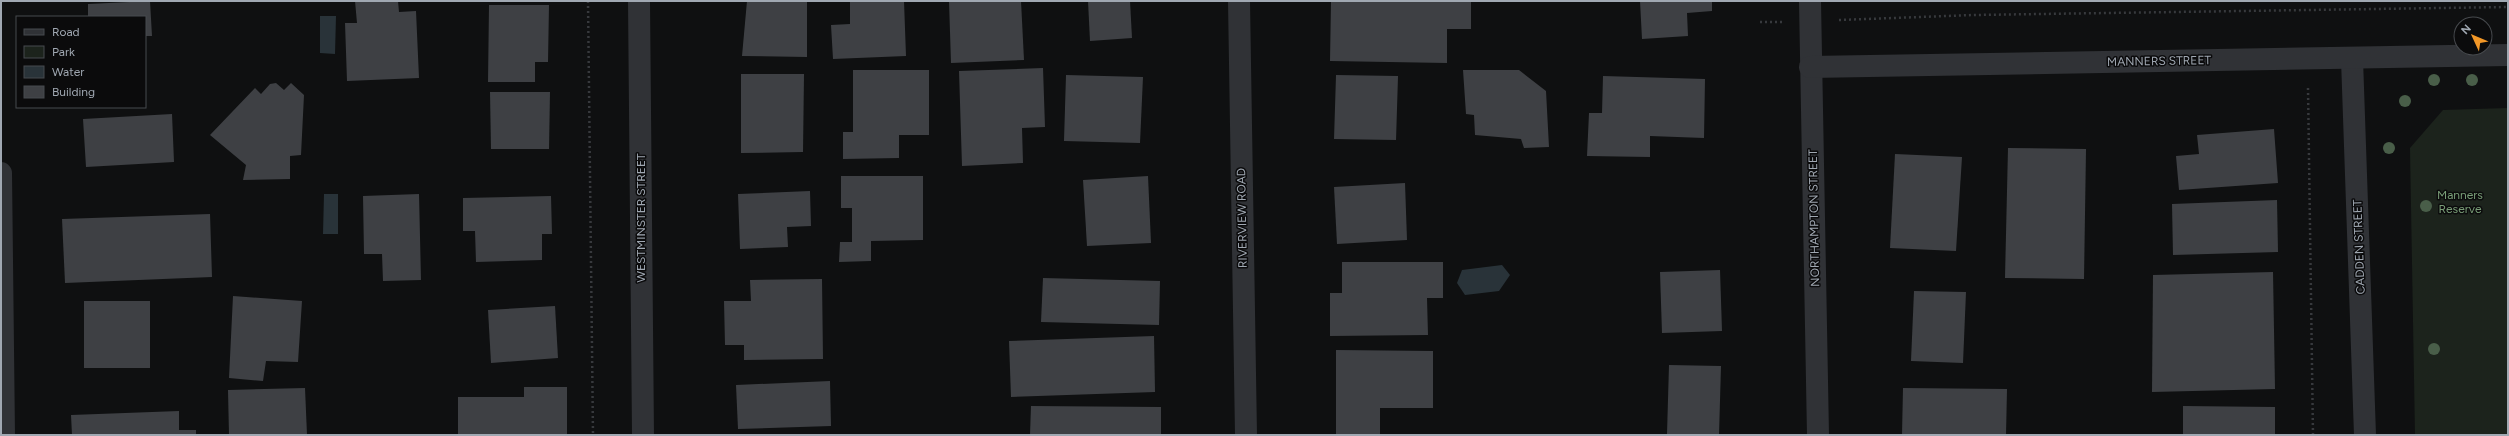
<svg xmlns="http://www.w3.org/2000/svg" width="2509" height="436" viewBox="0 0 2509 436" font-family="Figtree,sans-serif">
<rect width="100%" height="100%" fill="#0f1011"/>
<polygon fill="#1c231c" points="2508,108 2508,435 2415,435 2410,148 2443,110"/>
<g fill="#293339">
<polygon points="320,16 336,16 335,54 320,53"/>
<polygon points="324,194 338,194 338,234 323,234"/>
<polygon points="1502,265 1510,275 1499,291 1465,295 1457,283 1462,270"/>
</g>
<g fill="#3e4044">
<polygon points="150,1 152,36 145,36 145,17 88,17 88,4"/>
<polygon points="355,1 398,1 399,12 416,11 419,78 347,81 345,23 357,23"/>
<polygon points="747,1 807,1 807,57 742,56"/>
<polygon points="850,1 904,1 906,56 833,59 831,25 850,24"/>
<polygon points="949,1 1021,1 1024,60 951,63"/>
<polygon points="1088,1 1130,1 1132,38 1090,41"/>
<polygon points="1331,1 1471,1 1471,29 1447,29 1447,63 1330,61"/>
<polygon points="1640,1 1712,1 1712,11 1687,13 1688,36 1642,39"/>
<polygon points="489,5 549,5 548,62 535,62 535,82 488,82"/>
<polygon points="1043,68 1045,127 1022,128 1023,163 962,166 959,71"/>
<polygon points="853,70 929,70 929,135 899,135 899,158 843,159 843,132 853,132"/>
<polygon points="1463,70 1519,70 1546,91 1549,147 1524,148 1521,139 1475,135 1474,115 1466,114"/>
<polygon points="741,74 804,74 803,152 741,153"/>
<polygon points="1066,75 1143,77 1140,143 1064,141"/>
<polygon points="1336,75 1398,76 1396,140 1334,139"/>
<polygon points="1603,76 1705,79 1704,138 1650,136 1650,157 1587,156 1589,113 1602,113"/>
<polygon points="276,83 284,90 291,83 304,95 301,155 290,156 290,179 243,180 246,165 210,135 255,88 261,94 270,84"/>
<polygon points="490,92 550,92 549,149 491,149"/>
<polygon points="172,114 174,162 86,167 83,119"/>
<polygon points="2274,129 2278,183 2179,190 2176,156 2199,154 2197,135"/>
<polygon points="2008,148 2086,149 2084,279 2005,278"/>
<polygon points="1895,154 1962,157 1956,251 1890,248"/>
<polygon points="841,176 923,176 923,240 871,241 871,261 839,262 840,242 852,242 852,208 841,208"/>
<polygon points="1148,176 1151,243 1087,246 1083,180"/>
<polygon points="1405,183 1407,240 1337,244 1334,187"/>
<polygon points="810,191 811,226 787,227 788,247 740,249 738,194"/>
<polygon points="419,194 421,280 383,281 382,254 364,254 363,196"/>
<polygon points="551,196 552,234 542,234 542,260 476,262 475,231 463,231 463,198"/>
<polygon points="2277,200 2278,252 2173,255 2172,204"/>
<polygon points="210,214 212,277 65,283 62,219"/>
<polygon points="1342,262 1443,262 1443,298 1427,298 1428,335 1330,336 1330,293 1342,293"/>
<polygon points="1720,270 1722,331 1662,333 1660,272"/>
<polygon points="2273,272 2275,389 2152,392 2153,275"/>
<polygon points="1043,278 1160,281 1159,325 1041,322"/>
<polygon points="822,279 823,359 744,360 744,345 725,345 724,301 751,301 750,280"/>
<polygon points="1914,291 1966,292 1963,363 1911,361"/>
<polygon points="233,296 302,301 298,362 266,361 263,381 229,378"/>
<rect x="84" y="301" width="66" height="67"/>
<polygon points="555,306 558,358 491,363 488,310"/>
<polygon points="1154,336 1155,392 1011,397 1009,341"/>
<polygon points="1336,350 1433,351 1433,408 1380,408 1380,435 1336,435"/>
<polygon points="1669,365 1721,366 1719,435 1667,434"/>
<polygon points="830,381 831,426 738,429 736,385"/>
<polygon points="524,387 567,387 567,435 458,435 458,397 524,397"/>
<polygon points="305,388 307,435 229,435 228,390"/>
<polygon points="1903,388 2007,389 2006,435 1902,435"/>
<polygon points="1031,406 1161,407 1161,435 1030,435"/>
<polygon points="2183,406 2275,407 2275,435 2183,435"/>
<polygon points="179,411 179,430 196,430 196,435 72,435 71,415"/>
</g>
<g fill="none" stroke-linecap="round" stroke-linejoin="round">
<g stroke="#37393d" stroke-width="2.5" stroke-dasharray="2 3" stroke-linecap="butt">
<polyline points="588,1 593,435"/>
<polyline points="1839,20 1974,15 2508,7"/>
<polyline points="1760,22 1782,22"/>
<polyline points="2308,88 2313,435"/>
</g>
<g stroke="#303236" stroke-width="22">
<polyline points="639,1 643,435"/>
<polyline points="1239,1 1246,435"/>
<polyline points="1810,1 1818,435"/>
<polyline points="2352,59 2365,435"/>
<polyline points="1810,67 2508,55"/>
<polyline points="1,173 4,435"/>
</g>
</g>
<g fill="#495e49">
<circle cx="2434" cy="80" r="6"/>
<circle cx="2472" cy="80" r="6"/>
<circle cx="2405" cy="101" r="6"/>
<circle cx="2389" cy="148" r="6"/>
<circle cx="2426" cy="206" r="6"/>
<circle cx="2434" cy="349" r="6"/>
</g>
<g text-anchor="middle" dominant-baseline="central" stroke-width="3" stroke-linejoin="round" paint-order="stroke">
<g font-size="12" fill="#a0a8b2" stroke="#0b0b0c">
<text transform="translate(2159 61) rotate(-1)">MANNERS STREET</text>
<text transform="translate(641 218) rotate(-90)">WESTMINSTER STREET</text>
<text transform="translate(1242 218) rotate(-91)">RIVERVIEW ROAD</text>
<text transform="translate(1814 218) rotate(-91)">NORTHAMPTON STREET</text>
<text transform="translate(2359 247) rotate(-92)">CADDEN STREET</text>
</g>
<g font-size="12" fill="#799d77" stroke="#0b0b0c">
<text x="2460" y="195">Manners<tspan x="2460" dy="14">Reserve</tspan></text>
</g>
</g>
<rect width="2509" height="436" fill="none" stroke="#a0a8b2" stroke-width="4"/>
<rect x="16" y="16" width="130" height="92" fill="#0b0b0c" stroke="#474a4e"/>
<rect x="24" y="29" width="20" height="6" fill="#303236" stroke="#474a4e"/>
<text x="52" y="36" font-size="12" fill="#a0a8b2">Road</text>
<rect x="24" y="46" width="20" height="12" fill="#1c231c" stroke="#474a4e"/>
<text x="52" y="56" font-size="12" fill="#a0a8b2">Park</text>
<rect x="24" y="66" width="20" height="12" fill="#293339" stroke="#474a4e"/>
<text x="52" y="76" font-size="12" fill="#a0a8b2">Water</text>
<rect x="24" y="86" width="20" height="12" fill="#3e4044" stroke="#474a4e"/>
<text x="52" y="96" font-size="12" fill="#a0a8b2">Building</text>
<g transform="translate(2473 36) rotate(314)"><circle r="19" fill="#0b0b0c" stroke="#474a4e"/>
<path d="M0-3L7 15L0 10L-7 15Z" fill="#f29727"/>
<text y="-6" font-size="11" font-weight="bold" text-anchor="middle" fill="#a0a8b2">N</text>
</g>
</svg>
